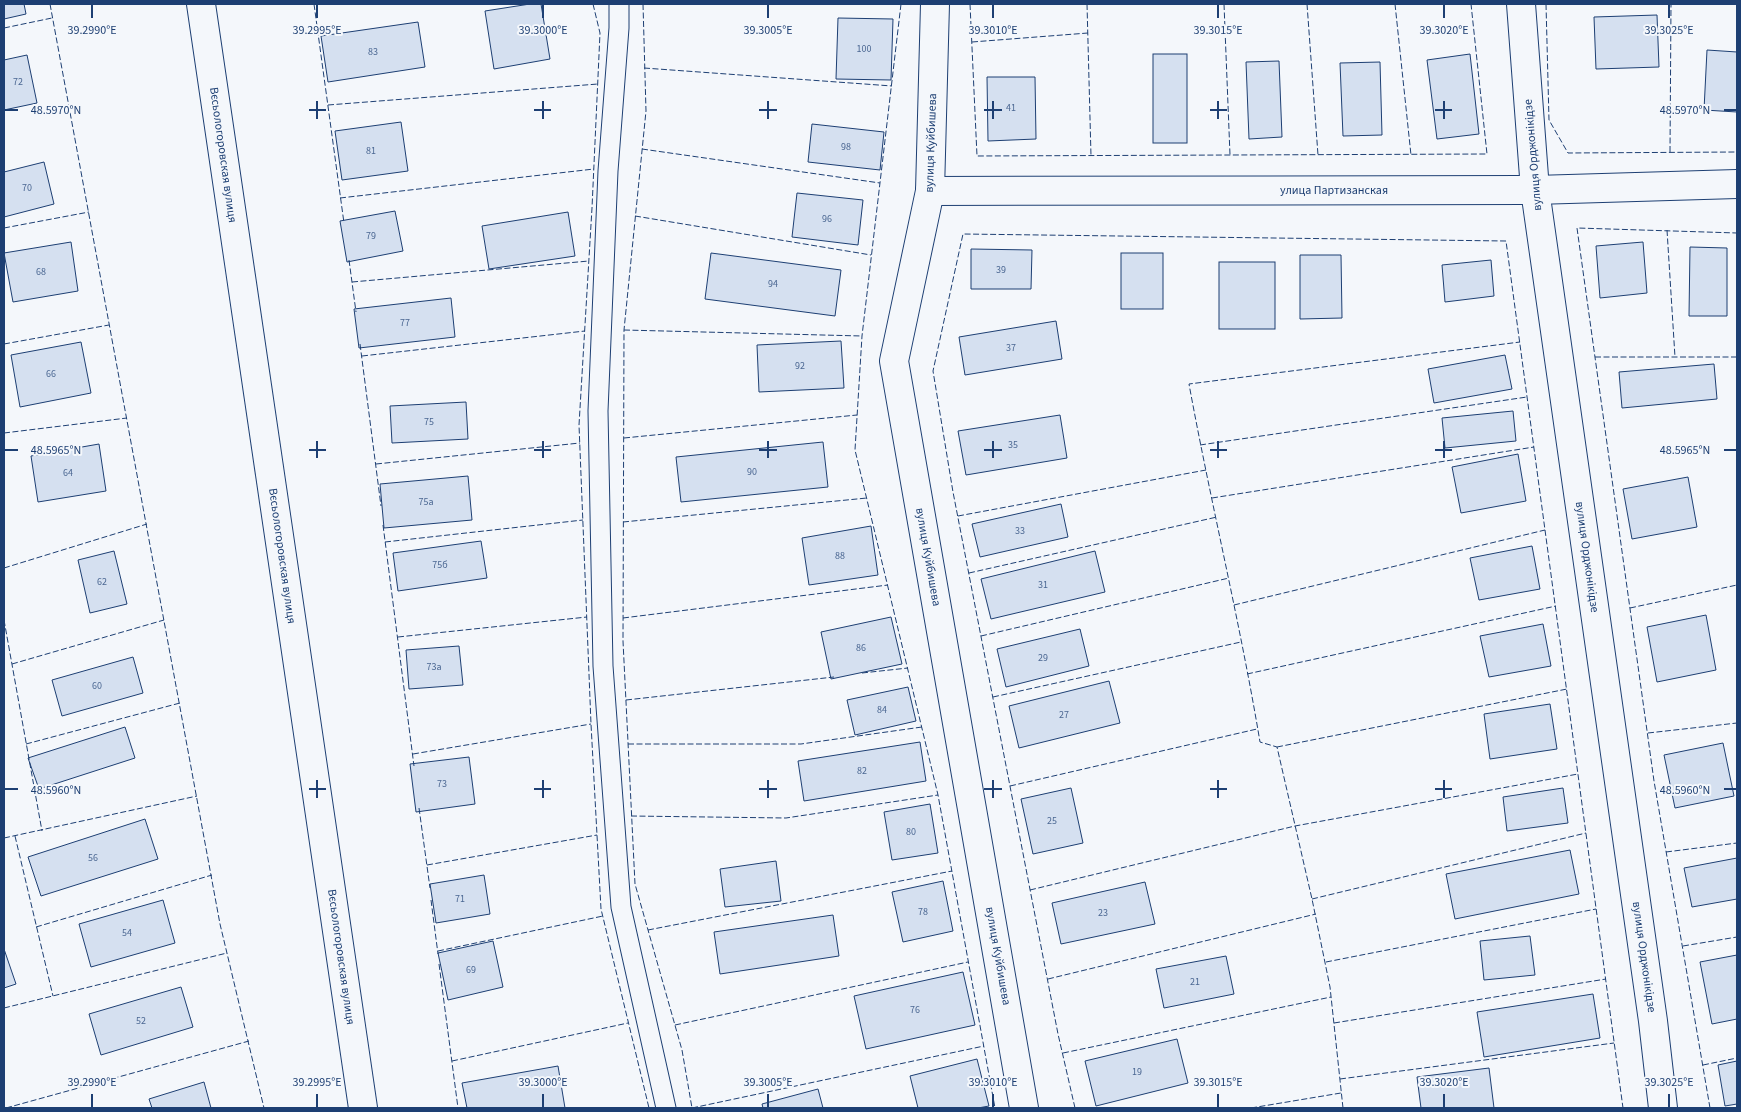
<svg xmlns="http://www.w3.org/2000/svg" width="1741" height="1112" viewBox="0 0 1741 1112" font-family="'Source Sans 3',sans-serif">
<rect width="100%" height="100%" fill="#f4f7fb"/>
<g fill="#d5e0f0" stroke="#1d3f73">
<polygon points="4,4 24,4 26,14 4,19"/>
<polygon points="530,4 541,4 550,59 494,69 485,11"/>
<polygon points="1657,15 1659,67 1596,69 1594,17"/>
<polygon points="838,18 893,19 891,80 836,79"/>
<polygon points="418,22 425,67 328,82 321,36"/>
<polygon points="1707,50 1737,52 1737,112 1704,110"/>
<rect x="1153" y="54" width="34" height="89"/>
<polygon points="1470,54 1479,134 1437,139 1427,60"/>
<polygon points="27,55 37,103 4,110 4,60"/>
<polygon points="1279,61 1282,137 1249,139 1246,62"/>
<polygon points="1380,62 1382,135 1343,136 1340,63"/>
<polygon points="987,77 1035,77 1036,139 988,141"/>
<polygon points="401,122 408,171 342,180 335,131"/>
<polygon points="812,124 884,132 880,170 808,162"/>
<polygon points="44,162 54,204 4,217 4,172"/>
<polygon points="797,193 863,200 858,245 792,237"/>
<polygon points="395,211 403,251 347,262 340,221"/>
<polygon points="568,212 575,256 489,269 482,226"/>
<polygon points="71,242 78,291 13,302 4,253"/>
<polygon points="1643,242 1647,293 1600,298 1596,246"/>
<polygon points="1690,247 1727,248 1727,316 1689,316"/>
<polygon points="971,249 1032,250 1031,289 971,289"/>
<polygon points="711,253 841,270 835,316 705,299"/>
<rect x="1121" y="253" width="42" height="56"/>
<polygon points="1300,255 1341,255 1342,318 1300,319"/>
<polygon points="1491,260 1494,296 1445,302 1442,265"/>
<rect x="1219" y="262" width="56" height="67"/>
<polygon points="451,298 455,337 359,348 354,309"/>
<polygon points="1056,321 1062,359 965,375 959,337"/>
<polygon points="841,341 844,388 759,392 757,345"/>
<polygon points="81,342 91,393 20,407 11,355"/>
<polygon points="1505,355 1512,389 1434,403 1428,369"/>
<polygon points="1714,364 1717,399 1622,408 1619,372"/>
<polygon points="466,402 468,439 392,443 390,406"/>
<polygon points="1513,411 1516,441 1445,448 1442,418"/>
<polygon points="1060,415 1067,458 966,475 958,431"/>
<polygon points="823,442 828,487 681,502 676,457"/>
<polygon points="99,444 106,491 38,502 31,456"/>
<polygon points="1518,454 1526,501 1461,513 1452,467"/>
<polygon points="468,476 472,520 384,528 380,484"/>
<polygon points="1688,477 1697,527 1632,539 1623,489"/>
<polygon points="1061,504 1068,537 980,557 972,524"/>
<polygon points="871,526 878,575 809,585 802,538"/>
<polygon points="481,541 487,578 398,591 393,553"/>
<polygon points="1532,546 1540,589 1479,600 1470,558"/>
<polygon points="114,551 127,604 90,613 78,560"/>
<polygon points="1095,551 1105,592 991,619 981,579"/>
<polygon points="1706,615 1716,670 1657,682 1647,627"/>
<polygon points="891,617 902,664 831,679 821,632"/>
<polygon points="1543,624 1551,666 1489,677 1480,636"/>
<polygon points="1080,629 1089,666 1006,687 997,649"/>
<polygon points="459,646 463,685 409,689 406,650"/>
<polygon points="133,657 143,693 62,716 52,680"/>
<polygon points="1109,681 1120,723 1019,748 1009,706"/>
<polygon points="908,687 916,721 855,735 847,700"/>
<polygon points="1550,704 1557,749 1490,759 1484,714"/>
<polygon points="125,727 135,758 39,789 28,758"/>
<polygon points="920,742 926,781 804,801 798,761"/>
<polygon points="1723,743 1734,796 1675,808 1664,755"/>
<polygon points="469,757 475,804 416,812 410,764"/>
<polygon points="1071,788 1083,843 1033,854 1021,799"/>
<polygon points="1563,788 1568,823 1507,831 1503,797"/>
<polygon points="930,804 938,853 892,860 884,812"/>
<polygon points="145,819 158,859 41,896 28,857"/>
<polygon points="1570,850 1579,894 1455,919 1446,874"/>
<polygon points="1737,858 1737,899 1692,907 1684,868"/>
<polygon points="776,861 781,901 725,907 720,869"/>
<polygon points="484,875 490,914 436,923 430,884"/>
<polygon points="943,881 953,931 903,942 892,892"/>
<polygon points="1145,882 1155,924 1061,944 1052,903"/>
<polygon points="163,900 175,943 91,967 79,924"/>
<polygon points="833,915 839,956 720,974 714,932"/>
<polygon points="1530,936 1535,975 1484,980 1480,941"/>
<polygon points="493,941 503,987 448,1000 438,953"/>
<polygon points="4,949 16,984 4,988"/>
<polygon points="1737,955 1737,1019 1712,1024 1700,962"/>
<polygon points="1226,956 1234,994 1164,1008 1156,969"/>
<polygon points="963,972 975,1025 866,1049 854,996"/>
<polygon points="181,987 193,1027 101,1055 89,1014"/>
<polygon points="1593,994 1600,1038 1484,1057 1477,1012"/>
<polygon points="1177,1039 1188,1083 1096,1106 1085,1061"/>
<polygon points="977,1059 989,1106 978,1108 918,1108 910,1076"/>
<polygon points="1737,1061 1737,1104 1725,1106 1718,1065"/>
<polygon points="558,1066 565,1108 467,1108 462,1083"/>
<polygon points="1489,1068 1494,1108 1421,1108 1417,1077"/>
<polygon points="204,1082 211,1108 152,1108 149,1099"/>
<polygon points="818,1089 823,1108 763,1108 762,1104"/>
</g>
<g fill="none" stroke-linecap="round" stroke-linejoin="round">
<defs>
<polyline id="service" points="619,4 619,28 608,171 598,411 603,666 621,907 666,1108"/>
<g id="minor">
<polyline points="935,4 930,191 894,361 1024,1108"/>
<polyline points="1521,4 1535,190 1653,1021 1663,1108"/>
<polyline points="930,191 1535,190 1737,184"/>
</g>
<polyline id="tertiary" points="201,4 363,1108"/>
</defs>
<use href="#service" stroke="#1d3f73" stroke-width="21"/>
<use href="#minor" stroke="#1d3f73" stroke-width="30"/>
<use href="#tertiary" stroke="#1d3f73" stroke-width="30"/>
<use href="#service" stroke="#f4f7fb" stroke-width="19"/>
<use href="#minor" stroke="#f4f7fb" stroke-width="28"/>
<use href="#tertiary" stroke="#f4f7fb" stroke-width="28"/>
<g stroke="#1d3f73" stroke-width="1" stroke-dasharray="6 2.5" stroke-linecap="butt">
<polyline points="50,4 220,924 264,1108"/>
<polyline points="314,4 344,223"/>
<polyline points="593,4 600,33 592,208 579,425 591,724 601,909 649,1108"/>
<polyline points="643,4 646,111 624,330 623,641 635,884 682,1050 692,1108"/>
<polyline points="901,4 862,336 855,450 938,795 995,1108"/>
<polyline points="970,4 977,156 1487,154 1471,4"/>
<polyline points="1087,4 1091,156"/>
<polyline points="1224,4 1230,155"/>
<polyline points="1307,4 1318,155"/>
<polyline points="1395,4 1411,155"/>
<polyline points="1546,4 1549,120 1568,153 1737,152"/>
<polyline points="4,28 52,18"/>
<polyline points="972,42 1088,33"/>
<polyline points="644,68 892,86"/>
<polyline points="328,105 598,84"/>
<polyline points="642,149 880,183"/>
<polyline points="1670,152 1671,4"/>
<polyline points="340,198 594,169"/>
<polyline points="635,216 871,255"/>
<polyline points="4,228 89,212"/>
<polyline points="1667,230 1675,357"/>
<polyline points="349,260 356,312"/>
<polyline points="352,282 589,261"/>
<polyline points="624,330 862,336"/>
<polyline points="4,344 109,325"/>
<polyline points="360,344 381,506"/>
<polyline points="362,356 585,331"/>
<polyline points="1595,357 1737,357"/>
<polyline points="4,433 127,418"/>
<polyline points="624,438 857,415"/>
<polyline points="1200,445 1527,397"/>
<polyline points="376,464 580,443"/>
<polyline points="1212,498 1534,447"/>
<polyline points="958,516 1206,470"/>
<polyline points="623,522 867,498"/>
<polyline points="383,525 414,766"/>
<polyline points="385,542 583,520"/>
<polyline points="4,568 147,524"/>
<polyline points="969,573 1217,517"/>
<polyline points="1234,605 1545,530"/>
<polyline points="1630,608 1737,585"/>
<polyline points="623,618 888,585"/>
<polyline points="4,620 42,831"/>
<polyline points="981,636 1229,578"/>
<polyline points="398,637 587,617"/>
<polyline points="12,664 164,620"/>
<polyline points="862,673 908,668"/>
<polyline points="1247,674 1556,606"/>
<polyline points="993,697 1241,642"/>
<polyline points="626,700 834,677"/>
<polyline points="1648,733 1737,723"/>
<polyline points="26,744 180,703"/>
<polyline points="628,744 801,744 922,727"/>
<polyline points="1277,747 1567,689"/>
<polyline points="413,754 591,724"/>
<polyline points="1010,786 1257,729"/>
<polyline points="419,808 430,888"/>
<polyline points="631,816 786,818 938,795"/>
<polyline points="15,836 53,996"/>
<polyline points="4,838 197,796"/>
<polyline points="1666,852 1737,843"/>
<polyline points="427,865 597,835"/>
<polyline points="1030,890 1295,826 1578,774"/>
<polyline points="1312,899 1586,833"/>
<polyline points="431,900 438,954"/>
<polyline points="36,927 212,875"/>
<polyline points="648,930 952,871"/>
<polyline points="1683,946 1737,937"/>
<polyline points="438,951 603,916"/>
<polyline points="1326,962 1596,909"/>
<polyline points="439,964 458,1108"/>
<polyline points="1048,979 1316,914"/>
<polyline points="4,1008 227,953"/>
<polyline points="1334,1023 1606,979"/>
<polyline points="675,1025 968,962"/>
<polyline points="1063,1053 1331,997"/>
<polyline points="452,1061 628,1023"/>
<polyline points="1703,1065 1737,1058"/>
<polyline points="1340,1079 1614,1043"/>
<polyline points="6,1108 249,1041"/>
<polyline points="692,1108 984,1046"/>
<polyline points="1075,1108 1058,1034 953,492 933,371 963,234 1506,241 1623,1108"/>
<polyline points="1251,1108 1341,1093"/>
<path d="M1343,1108L1330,987L1312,899L1277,747L1260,742C1240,622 1211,504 1189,384L1520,342"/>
<polyline points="1710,1108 1654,781 1577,228 1737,233"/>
</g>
</g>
<path fill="none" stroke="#1d3f73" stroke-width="2" d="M92,5V18M317,5V18M543,5V18M768,5V18M993,5V18M1218,5V18M1444,5V18M1669,5V18M317,101V119M543,101V119M768,101V119M993,101V119M1218,101V119M1444,101V119M5,110H18M309,110H326M534,110H551M759,110H777M984,110H1002M1210,110H1227M1435,110H1452M1724,110H1736M317,441V458M543,441V458M768,441V458M993,441V458M1218,441V458M1444,441V458M5,450H18M309,450H326M534,450H551M759,450H777M984,450H1002M1210,450H1227M1435,450H1452M1724,450H1736M317,780V798M543,780V798M768,780V798M993,780V798M1218,780V798M1444,780V798M5,789H18M309,789H326M534,789H551M759,789H777M984,789H1002M1210,789H1227M1435,789H1452M1724,789H1736M92,1094V1107M317,1094V1107M543,1094V1107M768,1094V1107M993,1094V1107M1218,1094V1107M1444,1094V1107M1669,1094V1107"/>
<g text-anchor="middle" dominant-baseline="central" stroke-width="4" stroke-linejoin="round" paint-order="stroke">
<g font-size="10" fill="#4b6792">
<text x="864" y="49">100</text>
<text x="373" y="52">83</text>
<text x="18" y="82">72</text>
<text x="1011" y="108">41</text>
<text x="846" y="147">98</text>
<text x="371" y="151">81</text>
<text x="27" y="188">70</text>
<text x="827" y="219">96</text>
<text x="371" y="236">79</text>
<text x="1001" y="270">39</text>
<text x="41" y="272">68</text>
<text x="773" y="284">94</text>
<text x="405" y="323">77</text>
<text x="1011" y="348">37</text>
<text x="800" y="366">92</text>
<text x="51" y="374">66</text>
<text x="429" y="422">75</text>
<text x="1013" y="445">35</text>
<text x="752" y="472">90</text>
<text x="68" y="473">64</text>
<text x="426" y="502">75а</text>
<text x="1020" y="531">33</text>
<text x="840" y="556">88</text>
<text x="440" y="565">75б</text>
<text x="102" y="582">62</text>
<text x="1043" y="585">31</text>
<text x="861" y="648">86</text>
<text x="1043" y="658">29</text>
<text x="434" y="667">73а</text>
<text x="97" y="686">60</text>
<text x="882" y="710">84</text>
<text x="1064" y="715">27</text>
<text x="862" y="771">82</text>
<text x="442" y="784">73</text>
<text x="1052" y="821">25</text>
<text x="911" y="832">80</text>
<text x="93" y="858">56</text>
<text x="460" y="899">71</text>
<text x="923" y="912">78</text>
<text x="1103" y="913">23</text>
<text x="127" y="933">54</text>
<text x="471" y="970">69</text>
<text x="1195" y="982">21</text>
<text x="915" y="1010">76</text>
<text x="141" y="1021">52</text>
<text x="1137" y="1072">19</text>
</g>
<g font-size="12" fill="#1d3f73" stroke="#f4f7fb">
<text transform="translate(931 143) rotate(-88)">вулиця Куйбишева</text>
<text transform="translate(223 155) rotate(82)">Вєсьологоровская вулиця</text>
<text transform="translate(1533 155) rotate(-95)">вулиця Орджонікідзе</text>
<text x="1334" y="190">улица Партизанская</text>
<text transform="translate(282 556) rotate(82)">Вєсьологоровская вулиця</text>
<text transform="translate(928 557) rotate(80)">вулиця Куйбишева</text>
<text transform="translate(1587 557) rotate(82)">вулиця Орджонікідзе</text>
<text transform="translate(998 956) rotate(80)">вулиця Куйбишева</text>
<text transform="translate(341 957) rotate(82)">Вєсьологоровская вулиця</text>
<text transform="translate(1644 957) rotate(82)">вулиця Орджонікідзе</text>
</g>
</g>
<g font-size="12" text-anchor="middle" fill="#1d3f73" stroke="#f4f7fb" stroke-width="4" stroke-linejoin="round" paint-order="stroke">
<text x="92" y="34">39.2990°E</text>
<text x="317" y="34">39.2995°E</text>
<text x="543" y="34">39.3000°E</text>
<text x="768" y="34">39.3005°E</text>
<text x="993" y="34">39.3010°E</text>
<text x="1218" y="34">39.3015°E</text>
<text x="1444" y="34">39.3020°E</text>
<text x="1669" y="34">39.3025°E</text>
<text x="56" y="114">48.5970°N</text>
<text x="1685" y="114">48.5970°N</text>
<text x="56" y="454">48.5965°N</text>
<text x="1685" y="454">48.5965°N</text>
<text x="56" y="794">48.5960°N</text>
<text x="1685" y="794">48.5960°N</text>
<text x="92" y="1086">39.2990°E</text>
<text x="317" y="1086">39.2995°E</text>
<text x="543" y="1086">39.3000°E</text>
<text x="768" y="1086">39.3005°E</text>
<text x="993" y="1086">39.3010°E</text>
<text x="1218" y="1086">39.3015°E</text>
<text x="1444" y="1086">39.3020°E</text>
<text x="1669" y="1086">39.3025°E</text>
</g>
<rect width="1741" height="1112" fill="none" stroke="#1d3f73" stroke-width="10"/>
</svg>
